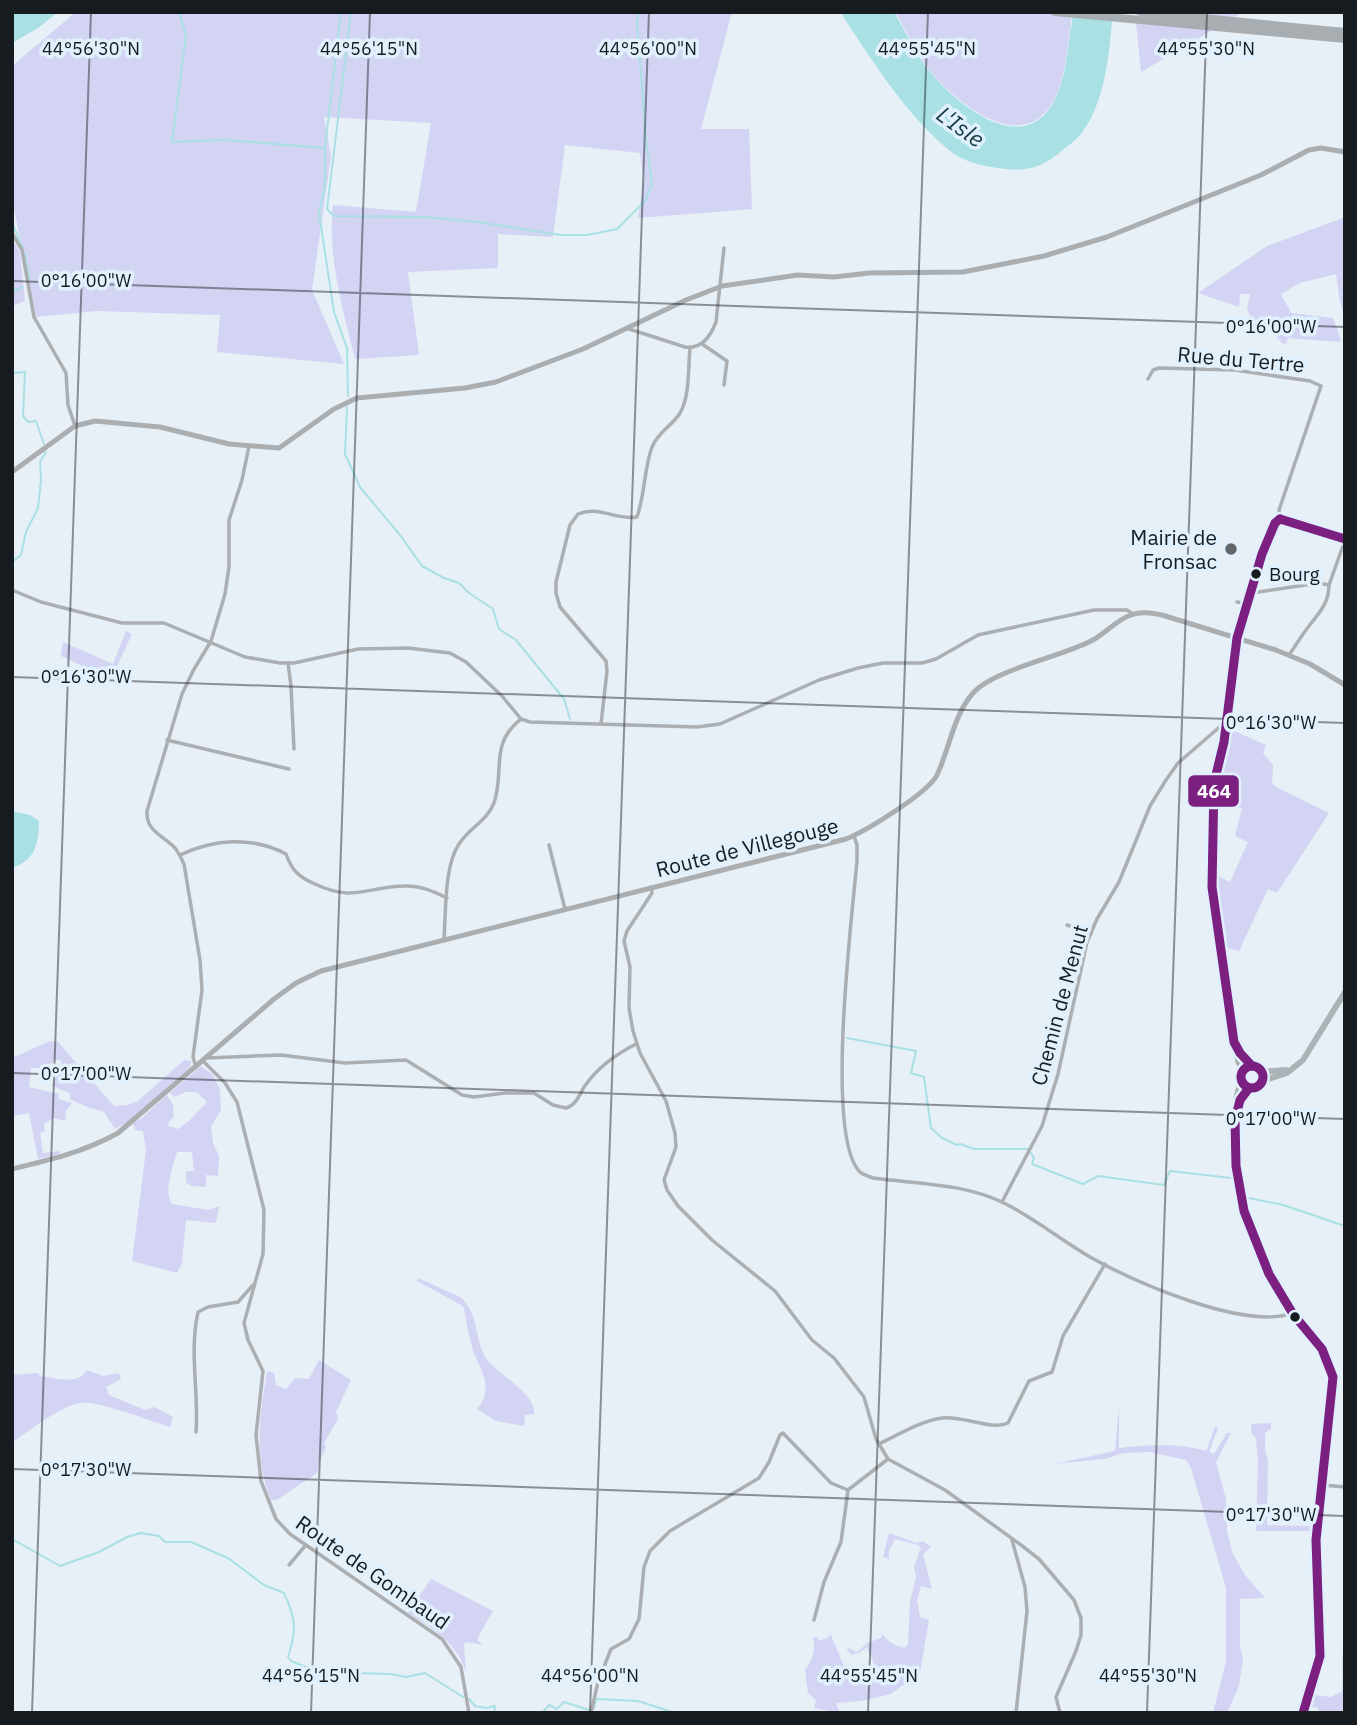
<svg xmlns="http://www.w3.org/2000/svg" width="1357" height="1725" viewBox="0 0 1357 1725" font-family="'IBM Plex Sans',sans-serif">
<rect width="100%" height="100%" fill="#e7eff7"/>
<g fill="#d3d4f4">
<path d="M76,12H732L701,129H749L752,209L638,218L644,179L640,153L565,145L553,237L498,234V268L408,272L419,355L355,359C343,310 327,256 333,205L416,212L431,123L324,117L331,156L312,290L344,364L217,352L220,315L97,311L36,317L12,199V66Z"/>
<path d="M895,12H1070L1071,23C1068,43 1066,66 1060,86C1034,162 964,111 931,72C917,55 907,31 895,12Z"/>
<polygon points="1135,12 1243,12 1141,72"/>
<polygon points="1345,217 1345,317 1340,302 1336,274 1300,283 1281,294 1291,313 1333,318 1341,340 1339,342 1288,338 1286,344 1282,343 1264,321 1254,325 1247,309 1250,294 1240,294 1239,307 1198,293 1267,246"/>
<polygon points="12,238 20,253 25,301 12,306"/>
<polygon points="126,631 132,634 111,679 61,656 63,642 113,664"/>
<polygon points="1230,729 1266,745 1263,753 1273,765 1272,783 1276,787 1329,813 1277,893 1268,889 1239,951 1224,947 1216,894 1216,875 1230,882 1248,842 1235,836 1242,808 1223,804 1224,799 1217,799 1218,784"/>
<polygon points="50,1041 58,1042 114,1106 128,1105 138,1101 184,1060 191,1061 190,1067 128,1122 115,1129 104,1112 87,1107 70,1099 70,1093 52,1086 62,1061 55,1059 45,1072 41,1068 31,1068 29,1087 59,1094 59,1099 72,1103 66,1111 65,1121 54,1118 44,1124 45,1131 40,1133 43,1153 60,1151 60,1154 38,1159 29,1113 12,1116 12,1058"/>
<path d="M201,1066L213,1075L220,1090L221,1110L211,1126L213,1143L219,1156L218,1176L206,1175V1187L191,1186L186,1182V1171H194L192,1152H177C173,1167 163,1191 172,1204L208,1210L219,1206L216,1223L186,1220L182,1263L177,1273L132,1261L146,1150L143,1131L135,1130L133,1123L141,1119L167,1095L173,1105L174,1117L169,1121L168,1126L178,1129L189,1121L207,1102L197,1092H186L174,1097L170,1093Z"/>
<path d="M418,1278L460,1297C481,1314 473,1343 489,1362C501,1376 536,1394 534,1414L525,1415L524,1426L496,1421L477,1409C497,1385 477,1368 471,1343C467,1330 467,1319 463,1306L417,1281Z"/>
<path d="M319,1360L351,1380L336,1412L338,1419L324,1443L326,1448L319,1462L317,1473L277,1500H271C253,1454 260,1418 267,1371L274,1373L276,1385L286,1389L295,1378L309,1379Z"/>
<path d="M87,1370L103,1376L119,1373L121,1379L106,1387L109,1395L145,1410L154,1407L173,1417L170,1427C149,1421 101,1401 81,1403C60,1406 32,1429 14,1441L12,1375L38,1373L40,1376C56,1378 77,1386 87,1370Z"/>
<path d="M1119,1406V1448C1148,1445 1178,1443 1206,1451L1215,1427L1218,1428L1209,1452L1214,1454L1227,1433H1231L1216,1462L1226,1499L1227,1531L1233,1554L1245,1575L1265,1598L1240,1599V1647L1243,1660L1239,1686L1227,1713H1213L1226,1661V1588L1191,1468L1186,1460L1150,1452L1123,1453L1105,1459L1054,1464L1115,1451Z"/>
<polygon points="1271,1423 1271,1429 1265,1433 1265,1449 1268,1460 1267,1525 1310,1526 1309,1531 1256,1531 1258,1461 1256,1438 1252,1434 1251,1424"/>
<path d="M889,1533L917,1543L923,1541L931,1547L923,1554L932,1589L921,1586L917,1600L920,1617L929,1620L920,1673L891,1694L861,1701L836,1703L840,1713L814,1708L816,1700L808,1693L805,1670C813,1658 816,1652 813,1638L817,1637L819,1641L829,1637L830,1633L852,1685L879,1676L867,1647L859,1653L851,1655L846,1647L857,1652L868,1643L882,1637L881,1633C887,1640 894,1646 904,1648L908,1645L910,1602L916,1577L914,1567L921,1548L918,1545L895,1539L889,1550V1559L883,1557Z"/>
<path d="M431,1579L493,1611L478,1637V1641L483,1645L466,1642L464,1645L466,1672C457,1643 433,1628 408,1613Z"/>
<path d="M1345,1643V1713H1319L1318,1708L1310,1707L1313,1695L1331,1697L1342,1691C1344,1675 1340,1659 1345,1643Z"/>
</g>
<g fill="#a8e0e3">
<polygon points="12,12 58,12 38,28 12,43"/>
<path d="M840,12H894C906,32 916,55 931,73C964,112 1034,164 1060,87C1067,67 1068,43 1072,23L1071,12H1113C1109,52 1106,103 1080,135C1076,140 1069,145 1064,149C1046,165 1030,172 1006,169C987,167 965,163 950,151C905,114 872,60 840,12Z"/>
<path d="M12,811L30,815L39,821C39,844 35,860 12,868Z"/>
</g>
<g fill="none" stroke-linecap="round" stroke-linejoin="round">
<g stroke="#a8e0e3" stroke-width="2">
<polyline points="179,12 186,35 172,142 224,140 325,148 325,186 319,213 334,312 347,348 348,396"/>
<polyline points="351,12 327,209 334,216 425,217 477,222 561,235 587,235 617,229 645,201 652,184 646,140 637,22 639,12"/>
<polyline points="325,147 341,12"/>
<polyline points="12,223 23,248"/>
<polyline points="25,254 29,279"/>
<polyline points="12,292 23,287"/>
<polyline points="12,373 25,372 23,416 28,422 36,421 44,444"/>
<polyline points="347,407 345,454 360,487 400,535 422,566 444,578 459,583 469,593 493,609 499,629 516,640 564,699 570,719"/>
<polyline points="12,562 21,555 26,532 38,508 41,480 40,462 46,452"/>
<polyline points="847,1038 916,1051 911,1073 924,1077 931,1128 942,1138 957,1145 960,1144 974,1149 1028,1149"/>
<polyline points="1031,1153 1034,1158 1032,1164 1083,1184 1098,1176 1164,1185 1170,1171 1231,1178"/>
<polyline points="1242,1180 1244,1197 1283,1205 1345,1226"/>
<path d="M12,1539L60,1566L99,1552L127,1537L141,1533L159,1536L165,1542H191L228,1558L264,1585L284,1593C296,1619 297,1629 288,1657L291,1661L318,1672L391,1674L406,1677L425,1673L463,1697"/>
<polyline points="469,1699 475,1706 486,1708 495,1706 494,1713"/>
<polyline points="594,1708 596,1699 638,1701 675,1713"/>
<polyline points="521,1713 543,1712 549,1705 557,1709 564,1702 589,1710"/>
</g>
<g stroke="#acafb1" stroke-width="3.5">
<polyline points="12,233 22,250 34,317 66,373 68,405 75,426"/>
<path d="M626,328L685,347C702,349 710,337 716,322L724,248"/>
<polyline points="702,344 727,361 724,385"/>
<polyline points="1148,379 1153,370 1159,368 1235,370 1310,381 1321,386 1279,510 1280,519"/>
<polyline points="1329,585 1345,540"/>
<polyline points="12,590 41,602 122,623 164,623 245,657 280,663 294,663 358,649 408,648 450,653 466,662 502,696 521,719"/>
<path d="M1251,593L1319,583L1329,585C1329,603 1319,613 1309,626C1302,635 1296,645 1289,655"/>
<polyline points="1237,602 1247,604"/>
<polyline points="288,663 291,686 294,749"/>
<path d="M601,724L607,671L606,661L560,607L556,593V582L570,525L578,514C598,505 617,521 637,517C645,494 644,469 652,447C658,432 672,426 680,413C690,396 688,368 690,348"/>
<polyline points="167,740 289,769"/>
<path d="M854,836L857,845V861C852,917 825,1133 859,1171C863,1175 868,1176 873,1178C917,1184 963,1183 1004,1203C1034,1218 1061,1240 1090,1257C1133,1281 1244,1331 1293,1313"/>
<polyline points="549,845 565,909"/>
<path d="M180,855C214,839 252,836 286,854C292,871 299,877 315,884C355,903 368,886 405,886C420,885 434,891 447,898"/>
<polyline points="651,887 652,893 627,931 624,941 630,967 629,1008 633,1031 640,1053 666,1101 675,1133 676,1147 664,1180 667,1190 678,1206 712,1240 775,1291 812,1340 834,1358 864,1397 876,1439 888,1459 945,1490 1021,1545 1039,1559 1074,1600 1081,1618 1081,1635 1076,1651 1056,1697 1060,1713"/>
<polyline points="1067,925 1091,934"/>
<path d="M444,939C446,912 444,866 459,844C469,828 487,821 494,803C505,771 489,744 521,719L530,722L697,727L720,724L819,680L858,668L883,663H922L936,659L978,635L1094,610H1127L1133,614"/>
<path d="M206,1058L281,1055L345,1063L406,1060L462,1095L474,1097L505,1093H534L553,1105L566,1108C576,1105 579,1096 584,1087C598,1067 615,1055 636,1044"/>
<polyline points="203,1061 225,1083 237,1102 264,1210 263,1254 244,1323 248,1340 263,1371 256,1435 261,1481 276,1519 290,1534 442,1639 461,1667 469,1713"/>
<path d="M196,1067L193,1057L202,990L200,960L184,864C181,858 179,853 175,848C163,835 146,832 147,811L182,694L193,671L211,641L225,594L229,567V520L242,480L249,446"/>
<polyline points="1002,1202 1042,1126 1058,1074 1087,942 1097,919 1119,882 1150,806 1166,780 1178,763 1222,725 1227,723"/>
<polyline points="238,1302 253,1285"/>
<path d="M196,1432C199,1392 189,1353 198,1312L208,1307L238,1302"/>
<path d="M879,1444C898,1435 920,1421 942,1418C962,1415 992,1431 1008,1423L1029,1381L1052,1372L1063,1336L1105,1264"/>
<polyline points="1323,1485 1345,1487"/>
<polyline points="848,1490 888,1459"/>
<polyline points="1012,1540 1025,1587 1027,1611 1016,1713"/>
<polyline points="289,1565 305,1546"/>
<polyline points="814,1620 824,1582 841,1542 848,1490"/>
<polyline points="591,1713 598,1682 611,1649 629,1639 639,1619 644,1567 650,1551 670,1531 759,1478 769,1462 780,1435 783,1433 831,1483 848,1490"/>
</g>
<g stroke="#aaaeb1" stroke-width="5">
<polyline points="12,472 75,426 95,421 160,427 229,444 279,448 334,409 357,398 465,388 496,382 583,349 686,300 722,286 798,275 834,277 869,273 963,272 1044,256 1107,237 1261,175 1309,150 1321,148 1345,152"/>
<polyline points="1238,1051 1243,1059 1252,1066"/>
<polyline points="1243,1071 1238,1062 1233,1037 1212,887 1214,783 1224,742 1237,638 1262,554 1277,520 1283,519 1345,539"/>
<path d="M12,1169C50,1160 84,1152 118,1133L274,999L296,983L321,971L846,839C866,831 928,793 937,775C950,748 953,715 974,692C994,670 1060,657 1091,641C1105,634 1116,620 1131,615C1141,611 1152,613 1162,615L1276,650L1310,664L1345,685"/>
</g>
<g stroke="#acb3b6" stroke-width="6">
<polyline points="1261,1072 1286,1070"/>
<polyline points="1262,1081 1287,1073 1303,1060 1345,992"/>
<path d="M1242,1082C1234,1097 1235,1113 1235,1129C1234,1199 1254,1257 1294,1315C1310,1339 1327,1344 1333,1377L1316,1540L1320,1656L1317,1670L1303,1713"/>
<polyline points="1238,1102 1249,1088 1257,1087 1262,1081 1261,1072 1255,1066 1248,1066 1241,1073 1242,1082 1249,1088"/>
</g>
<g stroke="#a7adb0" stroke-width="8">
<polyline points="1055,12 1345,39"/>
<polyline points="1141,12 1345,32"/>
</g>
<defs>
<g id="bus-1">
<polyline points="1280,519 1345,539"/>
<polyline points="1252,1066 1240,1053 1234,1042 1212,887 1214,783 1224,742 1237,638 1262,554 1275,523 1280,519"/>
<circle cx="1252" cy="1077" r="11"/>
<polyline points="1249,1088 1240,1100 1235,1120 1236,1166 1244,1211 1269,1274 1293,1314 1322,1349 1333,1377 1316,1540 1320,1656 1303,1713"/>
</g>
</defs>
<use href="#bus-1" stroke="#e1f0fd" stroke-width="14"/>
<use href="#bus-1" stroke="#7b2080" stroke-width="9"/>
</g>
<path fill="none" stroke="#161b1f" stroke-width="2" stroke-opacity="0.45" d="M12,281L1345,327M12,677L1345,723M12,1073L1345,1119M12,1469L1345,1516M32,1713L91,12M311,1713L370,12M590,1713L649,12M868,1713L928,12M1147,1713L1207,12"/>
<circle fill="#5f656b" stroke="#e1f0fd" stroke-width="2.5" cx="1231" cy="549" r="7"/>
<g fill="#161b1f" stroke="#e1f0fd" stroke-width="2.5">
<circle cx="1256" cy="574" r="6"/>
<circle cx="1295" cy="1317" r="6"/>
</g>
<g text-anchor="middle" dominant-baseline="central" stroke-width="7" stroke-linejoin="round" paint-order="stroke">
<g font-size="19" fill="#161b1f" stroke="#e1f0fd" text-anchor="start">
<text x="1269" y="574">Bourg</text>
</g>
<g font-size="21" fill="#161b1f" stroke="#e1f0fd">
<text transform="translate(1241 359) rotate(5)">Rue du Tertre</text>
<text transform="translate(747 847) rotate(-14)">Route de Villegouge</text>
<text transform="translate(1059 1005) rotate(-75)">Chemin de Menut</text>
<text transform="translate(373 1572) rotate(35)">Route de Gombaud</text>
</g>
<g font-size="21" fill="#161b1f" stroke="#e1f0fd" text-anchor="end">
<text x="1217" y="537">Mairie de<tspan x="1217" dy="24">Fronsac</tspan></text>
</g>
<g font-size="23" font-style="italic" fill="#173c3d" stroke="#e1f0fd">
<text transform="translate(961 126) rotate(36)">L'Isle</text>
</g>
</g>
<g font-size="18" text-anchor="middle" fill="#161b1f" stroke="#e1f0fd" stroke-width="7" stroke-linejoin="round" paint-order="stroke">
<text x="91" y="55">44°56'30"N</text>
<text x="369" y="55">44°56'15"N</text>
<text x="648" y="55">44°56'00"N</text>
<text x="927" y="55">44°55'45"N</text>
<text x="1206" y="55">44°55'30"N</text>
<text x="86" y="287">0°16'00"W</text>
<text x="1271" y="333">0°16'00"W</text>
<text x="86" y="683">0°16'30"W</text>
<text x="1271" y="729">0°16'30"W</text>
<text x="86" y="1080">0°17'00"W</text>
<text x="1271" y="1125">0°17'00"W</text>
<text x="86" y="1476">0°17'30"W</text>
<text x="1271" y="1521">0°17'30"W</text>
<text x="311" y="1682">44°56'15"N</text>
<text x="590" y="1682">44°56'00"N</text>
<text x="869" y="1682">44°55'45"N</text>
<text x="1148" y="1682">44°55'30"N</text>
</g>
<rect stroke="#e1f0fd" stroke-width="2.5" x="1187" y="774" width="53" height="34" rx="7" fill="#7b2080"/>
<g font-size="19" text-anchor="middle" font-weight="bold" fill="#fff">
<text x="1214" y="798">464</text>
</g>
<rect width="1357" height="1725" fill="none" stroke="#161b1f" stroke-width="28"/>
</svg>
